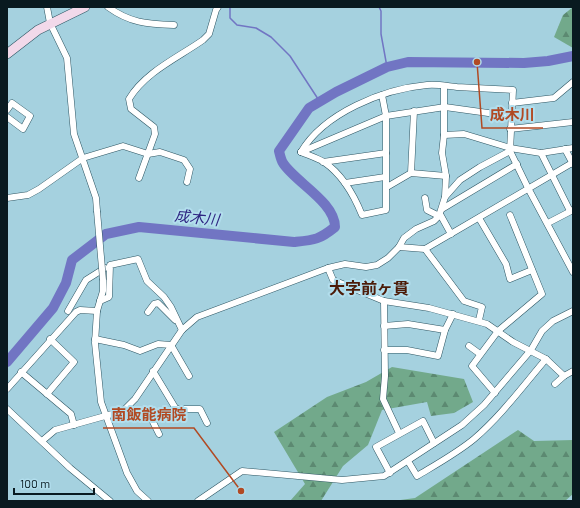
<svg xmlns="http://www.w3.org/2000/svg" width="580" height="508" viewBox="0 0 580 508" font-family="Barlow,'Noto Sans JP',sans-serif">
<defs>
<pattern id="forest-firs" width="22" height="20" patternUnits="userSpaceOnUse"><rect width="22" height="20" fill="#72a98b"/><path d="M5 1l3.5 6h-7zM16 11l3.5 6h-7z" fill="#5c8971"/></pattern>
</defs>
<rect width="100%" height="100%" fill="#a5d1df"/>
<g fill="url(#forest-firs)">
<polygon points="573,7 573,48 554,37 563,15"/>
<polygon points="392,367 464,379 473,402 454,413 431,416 427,402 382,410 368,445 343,466 321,501 290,501 305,484 274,432 327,397 366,382"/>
<polygon points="518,430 534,441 573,440 573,494 565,501 393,501 415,498"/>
</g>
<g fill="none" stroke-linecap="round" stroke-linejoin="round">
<g stroke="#7175c3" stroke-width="1.5">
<polyline points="230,7 230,18 237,25 256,28 271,37 290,56 320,102"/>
<polyline points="379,7 381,11 381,34 387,67"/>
</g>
<path stroke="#7175c3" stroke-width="10" d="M7,362L53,308L66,283L72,260L106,234L139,227L294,242C314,240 319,240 335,227C335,202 295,182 283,163C281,160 280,155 279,151L309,108L336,92L387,67L408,62L524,63L548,61L573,56"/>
<defs>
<g id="minor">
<polyline points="47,7 50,23 67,58 74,134 96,198 97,211"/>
<path d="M108,7C130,23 147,24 174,25"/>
<polyline points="512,103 554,98 573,82"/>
<polyline points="7,110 12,103 30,116 23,129 7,117"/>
<polyline points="510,129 573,122"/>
<polyline points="444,135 464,134 510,148 541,153 573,148"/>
<polyline points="565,149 573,164"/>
<path d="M301,152C324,113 383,89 427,85C437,84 447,86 457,87C476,88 494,89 513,90L510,151L528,188L573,272"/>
<path d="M301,152C308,155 317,158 324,162C343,175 354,195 362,215L386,210V116L382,95"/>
<polyline points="301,152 386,116 445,107 510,116"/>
<polyline points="541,153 570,211"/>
<polyline points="323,162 386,153"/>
<polyline points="411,173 414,111"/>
<path d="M139,178L155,134L154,127L131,109L129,99C145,72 179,57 203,40L209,34L216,10L218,7"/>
<polyline points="345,183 385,177"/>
<polyline points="387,187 411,173 446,176"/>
<polyline points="445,197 460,180 480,167 510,151"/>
<polyline points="7,198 28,195 39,189 83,158 123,146 148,154 160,152 184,160 190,169 187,182"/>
<polyline points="425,198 427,210 439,216"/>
<polyline points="442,209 517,164"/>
<polyline points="440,214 451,234"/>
<polyline points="479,218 506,264 510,279 532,270"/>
<polyline points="548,223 573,210"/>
<polyline points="399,247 425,249 572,163"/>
<polyline points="425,249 464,301 482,307 479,320"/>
<polyline points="328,268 333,280 384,301 429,308 487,324 513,342 546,359 564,376 555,384"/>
<polyline points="103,280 103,291 97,311 95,343 101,402 127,473 137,491 148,501"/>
<polyline points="100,301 109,297 110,265 138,259 147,281 164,297 171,307 182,330"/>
<polyline points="384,301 385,376 383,399 399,433"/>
<polyline points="68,311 86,280 105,268"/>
<polyline points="148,312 154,304 158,303 175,320"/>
<polyline points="384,326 408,324 445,330"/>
<polyline points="95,339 124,345 140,351 158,344 171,345 189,376"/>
<polyline points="469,346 480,354"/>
<polyline points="384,350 407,350 438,356 445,330 453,314"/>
<polyline points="153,371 176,409 200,409 207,423"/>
<polyline points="21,372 71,414 74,425"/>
<polyline points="564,376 573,371"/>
<polyline points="7,389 76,312 80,310 97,311"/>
<polyline points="495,393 472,366 498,331 542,294 510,215"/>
<polyline points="47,394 74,362 50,339"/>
<polyline points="7,409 70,468 110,501"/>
<polyline points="123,411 151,418 159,434"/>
<polyline points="42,441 55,430 123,411 135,399 182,330 197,317 328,268 345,264 366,267 377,265 388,258 399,247 404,238 416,229 434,221 439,216 445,197 446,176 442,153 444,135 444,86"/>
<path d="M408,461L417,476C437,464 457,453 474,439C501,416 523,386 546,359"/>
<polyline points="390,473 376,447 423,421 434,443"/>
<polyline points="198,501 242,471 342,480 384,476 462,425 484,405 531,350 542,331 553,321 573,311"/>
</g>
<polyline id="secondary" points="7,54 38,30 85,7"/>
</defs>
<use href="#minor" stroke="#2e5663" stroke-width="7"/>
<use href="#secondary" stroke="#2e5663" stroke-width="10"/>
<use href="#minor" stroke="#fff" stroke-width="6"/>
<use href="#secondary" stroke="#f2d9ea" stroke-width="9"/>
<defs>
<polyline id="minor-bridge" points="97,211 103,280"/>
</defs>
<use href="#minor-bridge" stroke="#2e5663" stroke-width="7" stroke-linecap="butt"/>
<use href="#minor-bridge" stroke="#fff" stroke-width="6"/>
</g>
<g text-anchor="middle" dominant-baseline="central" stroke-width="4" stroke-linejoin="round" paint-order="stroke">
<g font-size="15" font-style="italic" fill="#2f2682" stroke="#b2deed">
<text transform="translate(197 217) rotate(6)">成木川</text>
</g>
<g font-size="16" font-weight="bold" fill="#4c1b08" stroke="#b2deed">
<text x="369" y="287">大字前ヶ貫</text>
</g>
</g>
<path fill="none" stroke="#b14a23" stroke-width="1.5" d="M477 62L482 128H543M241 491L194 428H103"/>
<g fill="#b14a23" stroke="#b2deed" stroke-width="1.5">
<circle cx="477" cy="62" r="4"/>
<circle cx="241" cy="491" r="4"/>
</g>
<g font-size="15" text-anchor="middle" font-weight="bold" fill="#b14a23" stroke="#b2deed" stroke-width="4" stroke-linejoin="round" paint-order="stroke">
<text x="512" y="120">成木川</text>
<text x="149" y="420">南飯能病院</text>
</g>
<rect width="580" height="508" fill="none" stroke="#091a20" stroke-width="16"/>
<path d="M14 488v6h80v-6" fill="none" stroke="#091a20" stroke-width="2"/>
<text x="20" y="488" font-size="12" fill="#091a20" stroke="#b2deed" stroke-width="3" paint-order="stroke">100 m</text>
</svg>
